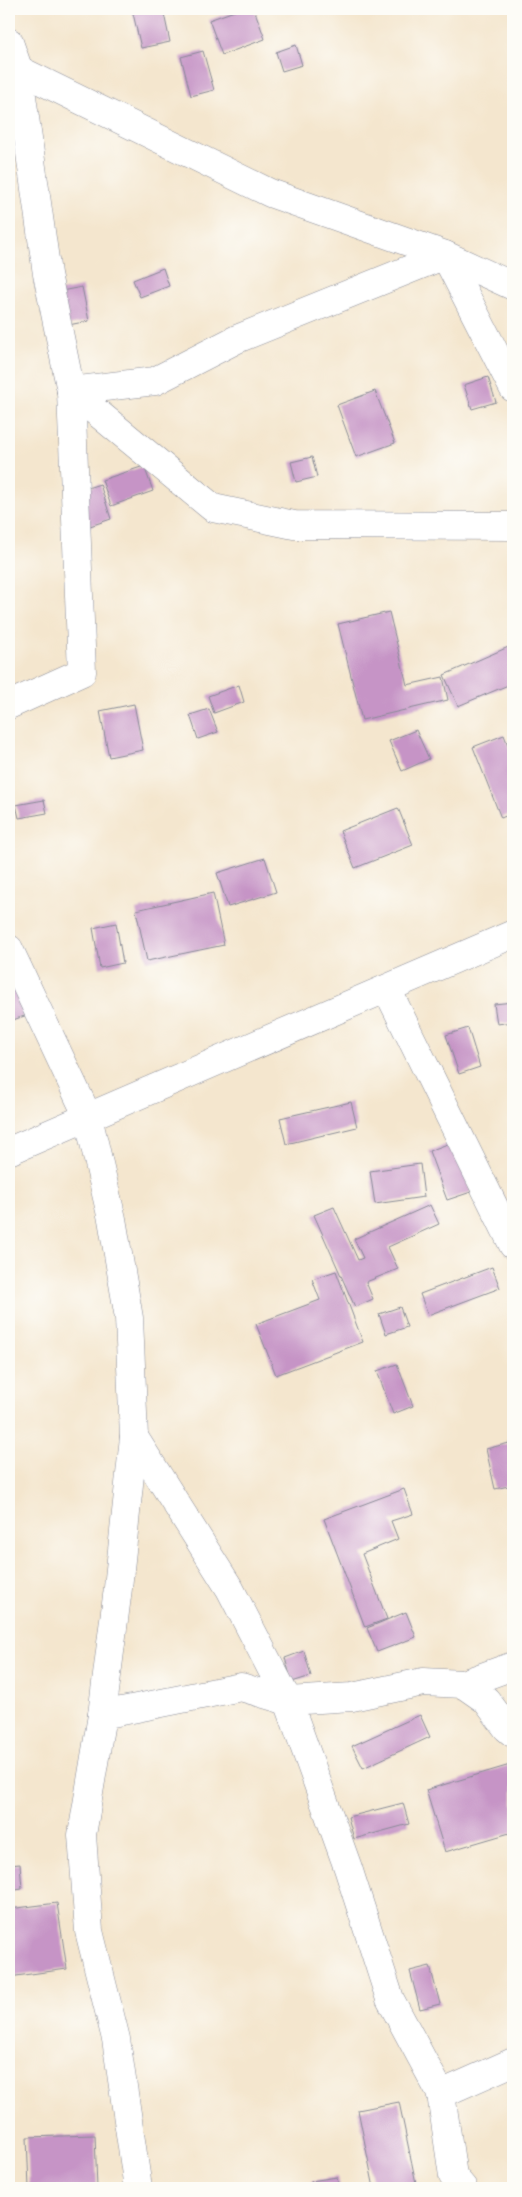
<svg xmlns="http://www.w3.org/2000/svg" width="522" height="2197" viewBox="0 0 522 2197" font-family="'IM FELL Great Primer',serif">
<rect width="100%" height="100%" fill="#fdfcf7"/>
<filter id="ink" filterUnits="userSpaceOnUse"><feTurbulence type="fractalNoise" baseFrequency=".02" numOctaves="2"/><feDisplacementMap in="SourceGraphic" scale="10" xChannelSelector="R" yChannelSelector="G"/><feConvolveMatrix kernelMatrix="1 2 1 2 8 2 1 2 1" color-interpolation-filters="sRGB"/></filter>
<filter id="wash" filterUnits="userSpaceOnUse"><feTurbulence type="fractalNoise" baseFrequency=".0096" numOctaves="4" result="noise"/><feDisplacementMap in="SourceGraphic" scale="20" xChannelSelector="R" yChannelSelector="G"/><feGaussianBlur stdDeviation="1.12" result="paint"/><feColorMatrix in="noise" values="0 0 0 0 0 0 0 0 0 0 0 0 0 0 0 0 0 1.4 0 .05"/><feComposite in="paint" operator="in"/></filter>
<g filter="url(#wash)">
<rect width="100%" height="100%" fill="#f4e6ce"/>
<g id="blocks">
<g fill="#c694c6">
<polygon points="132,9 163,9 170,42 141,48"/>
<polygon points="240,9 254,9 265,39 222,55 209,20"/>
<polygon points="296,45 302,65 282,71 276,52"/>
<polygon points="203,51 214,90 191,96 181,57"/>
<polygon points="163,268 169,286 140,297 133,280"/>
<polygon points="82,287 89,321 63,326 56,292"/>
<polygon points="488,377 496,402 472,409 464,385"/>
<polygon points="375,391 395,443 356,457 337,405"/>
<polygon points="312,457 317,477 296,482 291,462"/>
<polygon points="144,466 153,491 111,506 102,480"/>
<polygon points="100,484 111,519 87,527 75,492"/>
<polygon points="389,612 407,685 443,677 448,700 362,720 338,624"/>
<polygon points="513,645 513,683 458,706 444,675"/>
<polygon points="239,685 244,702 214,713 208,696"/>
<polygon points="134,704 143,750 109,757 100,711"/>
<polygon points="209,709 218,732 198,739 190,715"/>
<polygon points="416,730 429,759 402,771 389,741"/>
<polygon points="504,735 513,758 513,813 501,818 473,747"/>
<polygon points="44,800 47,813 19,818 16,805"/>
<polygon points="398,808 413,845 355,868 340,831"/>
<polygon points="265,858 276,892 228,907 217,873"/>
<polygon points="213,893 224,945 147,961 136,910"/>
<polygon points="116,923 123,963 100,968 93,928"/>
<polygon points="9,945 36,1012 10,1021 9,1017"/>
<polygon points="513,1002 513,1022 497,1024 494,1004"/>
<polygon points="468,1028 480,1067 459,1074 446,1035"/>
<polygon points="351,1102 357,1127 286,1144 280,1118"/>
<polygon points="453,1142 471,1192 447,1200 429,1151"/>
<polygon points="420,1164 424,1197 375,1204 370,1171"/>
<polygon points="430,1205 439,1224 388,1247 398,1269 366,1282 373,1299 355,1307 314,1215 334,1207 358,1260 363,1258 354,1239"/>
<polygon points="492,1267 500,1288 428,1315 420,1294"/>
<polygon points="336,1271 363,1342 276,1375 256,1324 320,1300 312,1279"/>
<polygon points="400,1307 407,1327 386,1334 379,1314"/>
<polygon points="397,1364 413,1406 393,1414 377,1371"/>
<polygon points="513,1442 513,1485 495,1489 486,1449"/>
<polygon points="404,1489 413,1514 391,1521 398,1539 362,1554 387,1619 365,1627 324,1519"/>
<polygon points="406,1612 416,1637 377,1652 367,1628"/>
<polygon points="304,1651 311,1676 292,1682 285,1658"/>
<polygon points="420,1715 430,1737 363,1768 352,1746"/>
<polygon points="510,1765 513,1775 513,1832 445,1852 426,1790"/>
<polygon points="403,1803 409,1824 354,1839 348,1817"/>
<polygon points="20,1864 22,1889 9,1891 9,1865"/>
<polygon points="57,1903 67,1969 9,1977 9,1909"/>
<polygon points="430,1966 440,2004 420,2009 410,1971"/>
<polygon points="399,2102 417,2188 374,2188 358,2110"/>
<polygon points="95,2135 97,2188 29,2188 27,2137"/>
<polygon points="337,2177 339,2188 313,2188 311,2181"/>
</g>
</g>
</g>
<g filter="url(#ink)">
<use href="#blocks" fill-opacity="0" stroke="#888a96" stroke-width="1"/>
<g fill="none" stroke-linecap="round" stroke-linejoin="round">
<defs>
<g id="minor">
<polyline points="9,42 18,68 47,274 71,391 82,672 9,705"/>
<polyline points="9,65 270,193 445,255 513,286"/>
<polyline points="71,391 155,381 237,339 445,255 513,388"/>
<polyline points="71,391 213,508 294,525 513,526"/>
<polyline points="9,949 88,1117 112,1219 129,1318 134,1437 118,1588 102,1715 82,1835 89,1931 116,2039 138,2188"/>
<polyline points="387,989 513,1245"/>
<polyline points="9,1151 513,934"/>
<polyline points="134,1437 230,1589 288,1701 348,1868 390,1999 441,2094 453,2176 463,2188"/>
<polyline points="463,1684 486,1700 507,1728 513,1733"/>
<polyline points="102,1715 241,1687 288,1701 352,1697 423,1682 463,1684 513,1666"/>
<polyline points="441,2094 513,2062"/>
</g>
</defs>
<use href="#minor" stroke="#888a96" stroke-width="29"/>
<use href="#minor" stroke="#fff" stroke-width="28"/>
</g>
</g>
<rect width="522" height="2197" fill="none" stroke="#fdfcf7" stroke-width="30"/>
</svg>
